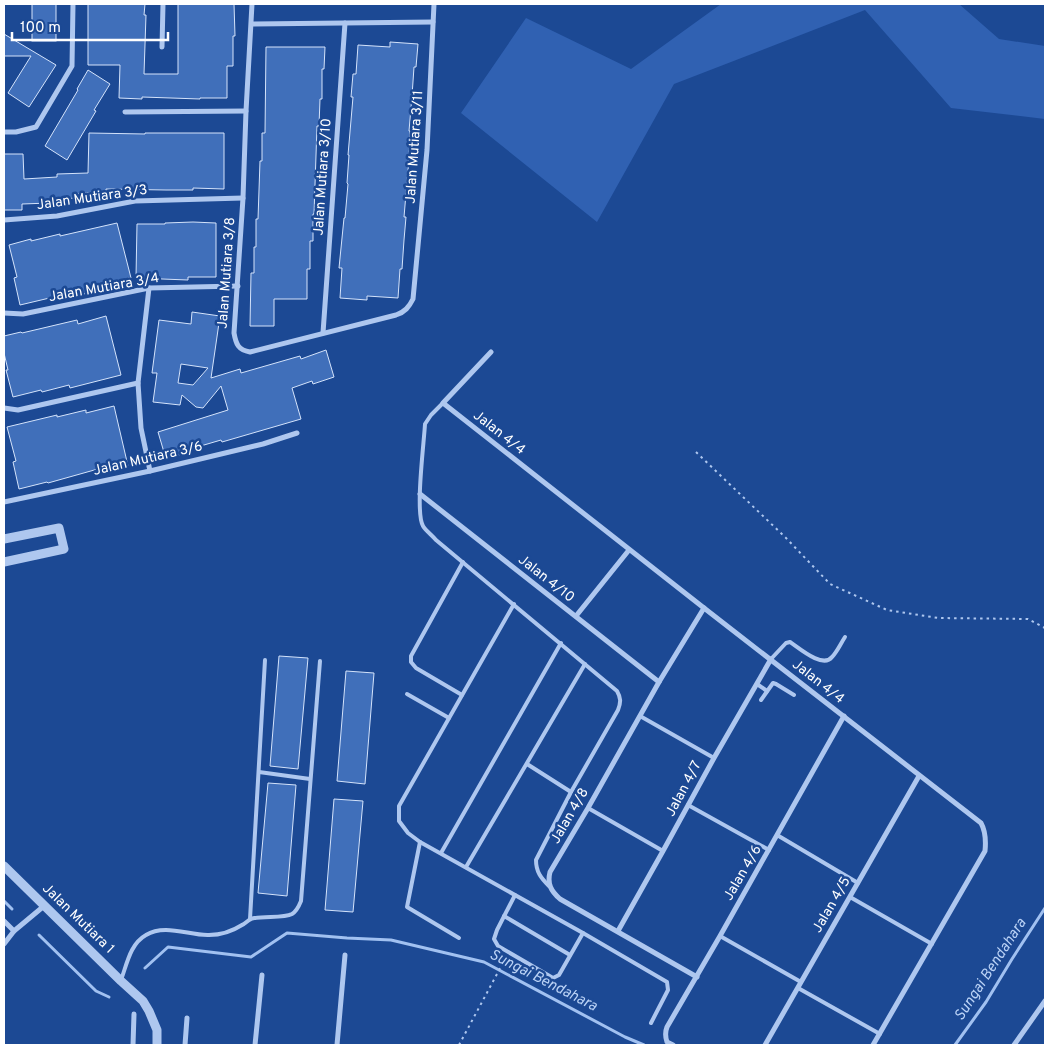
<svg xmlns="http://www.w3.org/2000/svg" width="1049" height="1049" viewBox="0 0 1049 1049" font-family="Overpass,sans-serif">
<rect width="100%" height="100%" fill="#1c4994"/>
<polygon fill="#3061b2" points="721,4 959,4 999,39 1045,46 1045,119 951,108 865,10 674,84 597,222 461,113 526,18 631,69"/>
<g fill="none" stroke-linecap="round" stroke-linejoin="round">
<g stroke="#a1c1f1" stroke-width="3">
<polyline points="4,901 12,909"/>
<polyline points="39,935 96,991 109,997"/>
<polyline points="145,968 168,947 251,957 287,933 347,938 391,940 484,962 625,1037 644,1045"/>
<polyline points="955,1045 986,1002 1012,959 1045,908"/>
</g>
</g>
<g fill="#406fba" stroke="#d4e3fb" fill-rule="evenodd">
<rect x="32" y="4" width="24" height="37"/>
<polygon points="88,4 145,4 144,15 146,15 144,74 178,74 178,4 234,4 235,36 233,36 233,66 227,66 227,98 200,98 200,99 142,97 142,99 119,98 120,65 88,65"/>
<polygon points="4,34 56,65 29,107 8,93 31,56 4,56"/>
<polygon points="390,42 418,44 416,67 414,67 412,96 409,131 410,131 409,159 404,217 406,217 404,240 402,269 400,269 398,298 367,296 367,300 340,298 342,268 339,268 344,218 345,218 348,184 347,183 349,155 348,155 353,97 351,97 353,74 356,74 358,45 390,47"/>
<polygon points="266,47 325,47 324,69 322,69 322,99 320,99 319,126 317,126 314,214 313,214 313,241 310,241 310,269 307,269 307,299 274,299 274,326 250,326 251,273 254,273 254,247 256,247 256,219 258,219 260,161 262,161 262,133 265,133"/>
<polygon points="88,70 110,84 94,110 96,111 67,160 45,146 78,90 77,89"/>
<polygon points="89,133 145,134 145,133 224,133 224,189 193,188 193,190 166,190 106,189 106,193 79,193 79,198 50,199 50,203 22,204 22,210 4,210 4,154 23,154 24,179 57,177 57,174 88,173"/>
<polygon points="193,222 216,223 216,277 188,277 188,280 136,278 137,224 165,224 165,223"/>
<polygon points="117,223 131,278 128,278 129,282 80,295 79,291 20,305 14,278 17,277 9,245 31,239 31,241 60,234 60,236"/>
<path d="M192,312L220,316L211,378L240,369L241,373L300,356L301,359L326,350L334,377L313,384L312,381L292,388L301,419L222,442L221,440L187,450L188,452L166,459L158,432L228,410L221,386L203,408L196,407L182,395L180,405L153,402L157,373H152L159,320L191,324ZM181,364L208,368L193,385L178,383Z"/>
<polygon points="106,316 121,375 70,388 69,385 42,392 41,390 13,397 6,370 8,370 4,353 4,336 21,332 22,333 77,320 78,324"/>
<polygon points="114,406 128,466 106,471 105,467 48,483 47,482 19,489 13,462 16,461 7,427 57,415 57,417 86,410 86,413"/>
<polygon points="279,656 308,658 298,769 270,766"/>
<polygon points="346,671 374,673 365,784 337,781"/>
<polygon points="268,783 296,785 287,896 258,893"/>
<polygon points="334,799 363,801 353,912 325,910"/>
</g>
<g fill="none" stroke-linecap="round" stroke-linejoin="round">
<g stroke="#aec7ef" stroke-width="2" stroke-dasharray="2.5 4" stroke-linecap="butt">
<polyline points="696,452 786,538 830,584 887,610 938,618 1028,619 1045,628"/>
<polyline points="459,1045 505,959"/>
</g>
<g stroke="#aec7ef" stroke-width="4">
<path d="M443,403L431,415L425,424C424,443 415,512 423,526C426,531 432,535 436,540L617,691C621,698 621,702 618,710L571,792L536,860C536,872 541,878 549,886"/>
<polyline points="514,604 399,806 399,821 408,833 420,842 583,933 667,982 668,990 651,1023"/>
<path d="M771,659L786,643L790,642C799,648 823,669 832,657C837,652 841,643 845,637"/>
<polyline points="757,684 767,691"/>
<polyline points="407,694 449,718"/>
<polyline points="462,695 416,668 411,662 411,656 463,562"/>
<polyline points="761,700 773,683 776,684 794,695"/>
<polyline points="640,716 714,758"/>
<polyline points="527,764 571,792"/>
<polyline points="259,772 310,779"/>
<polyline points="688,805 769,850"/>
<polyline points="588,808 663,851"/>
<polyline points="777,835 858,883"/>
<polyline points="420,842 407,907 459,938"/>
<polyline points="441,853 561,643"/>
<polyline points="466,867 585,664"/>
<polyline points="515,895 497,930 494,939 498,946 553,978 559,975 583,933"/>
<polyline points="850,897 932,944"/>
<polyline points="504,916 570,955"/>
<polyline points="250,919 265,660"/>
<polyline points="720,936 801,982"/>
<path d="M121,980C127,964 130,944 146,935C165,923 190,936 209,935C222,935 231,932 242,925C245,924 248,920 251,919C261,915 283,919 292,914C297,911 299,906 301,901L320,661"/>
<polyline points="798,988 880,1034"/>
</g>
<g stroke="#aec7ef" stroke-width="5">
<path d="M252,4L246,111L243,198L234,333C236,344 238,350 250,352L396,315C405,312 409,307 413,299L427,150L434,4"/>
<polyline points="252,24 433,22"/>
<polyline points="162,47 163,4"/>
<polyline points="125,112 246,111"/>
<polyline points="4,132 16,132 36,127 72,66 73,4"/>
<polyline points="4,220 57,216 135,201 243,198"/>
<polyline points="149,288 138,383 141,428 150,471"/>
<polyline points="4,313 23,314 149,288 238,286"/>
<polyline points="323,333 345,23"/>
<path d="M491,352L443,403L704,608L981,823C986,832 986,841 985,851L873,1045"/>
<polyline points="4,408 18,410 138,383"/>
<polyline points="420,494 659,682"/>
<polyline points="4,502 150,471 263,444 297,433"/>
<polyline points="576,616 629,550"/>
<polyline points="4,921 14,931 44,906"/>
<polyline points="618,931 663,851 714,758 771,659"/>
<polyline points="4,944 14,931"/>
<path d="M697,977L560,899C551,891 547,884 550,872L588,808L659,682L704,608"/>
<polyline points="133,1045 134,1014"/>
<polyline points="185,1045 187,1018"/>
<polyline points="255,1045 262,975"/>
<polyline points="337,1045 345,955"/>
<path d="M673,1045L667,1042C665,1036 665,1032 667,1027L720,936L844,716"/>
<polyline points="765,1045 919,776"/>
<polyline points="1014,1045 1045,1001"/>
</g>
<g stroke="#aec7ef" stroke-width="9">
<polyline points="4,539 59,528 64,549 4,562"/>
<polyline points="4,866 121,981 143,1001 149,1011 157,1030 157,1045"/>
</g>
</g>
<g text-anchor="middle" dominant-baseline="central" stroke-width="5" stroke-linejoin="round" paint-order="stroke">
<g font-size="14" fill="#fff" stroke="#1c4994">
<text transform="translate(415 147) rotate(-86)">Jalan Mutiara 3/11</text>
<text transform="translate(323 177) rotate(-86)">Jalan Mutiara 3/10</text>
<text transform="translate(92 198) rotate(-8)">Jalan Mutiara 3/3</text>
<text transform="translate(227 273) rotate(-86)">Jalan Mutiara 3/8</text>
<text transform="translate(104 288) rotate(-10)">Jalan Mutiara 3/4</text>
<text transform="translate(499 433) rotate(38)">Jalan 4/4</text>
<text transform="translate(148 459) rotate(-13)">Jalan Mutiara 3/6</text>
<text transform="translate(546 579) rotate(38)">Jalan 4/10</text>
<text transform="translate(818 682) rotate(38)">Jalan 4/4</text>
<text transform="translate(684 789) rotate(-62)">Jalan 4/7</text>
<text transform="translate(570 816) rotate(-60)">Jalan 4/8</text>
<text transform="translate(743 873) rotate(-60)">Jalan 4/6</text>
<text transform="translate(832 905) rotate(-60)">Jalan 4/5</text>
<text transform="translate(78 919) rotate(44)">Jalan Mutiara 1</text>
</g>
<g font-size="15" font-style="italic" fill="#bad2f6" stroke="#1c4994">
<text transform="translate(991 970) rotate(-57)">Sungai Bendahara</text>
<text transform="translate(543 981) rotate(27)">Sungai Bendahara</text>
</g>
</g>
<rect width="1049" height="1049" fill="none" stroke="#ffffff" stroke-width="10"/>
<path d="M12 32v8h156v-8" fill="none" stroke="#ffffff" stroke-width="2.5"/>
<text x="20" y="32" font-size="15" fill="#ffffff" stroke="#1c4994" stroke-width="4" paint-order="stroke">100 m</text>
</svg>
